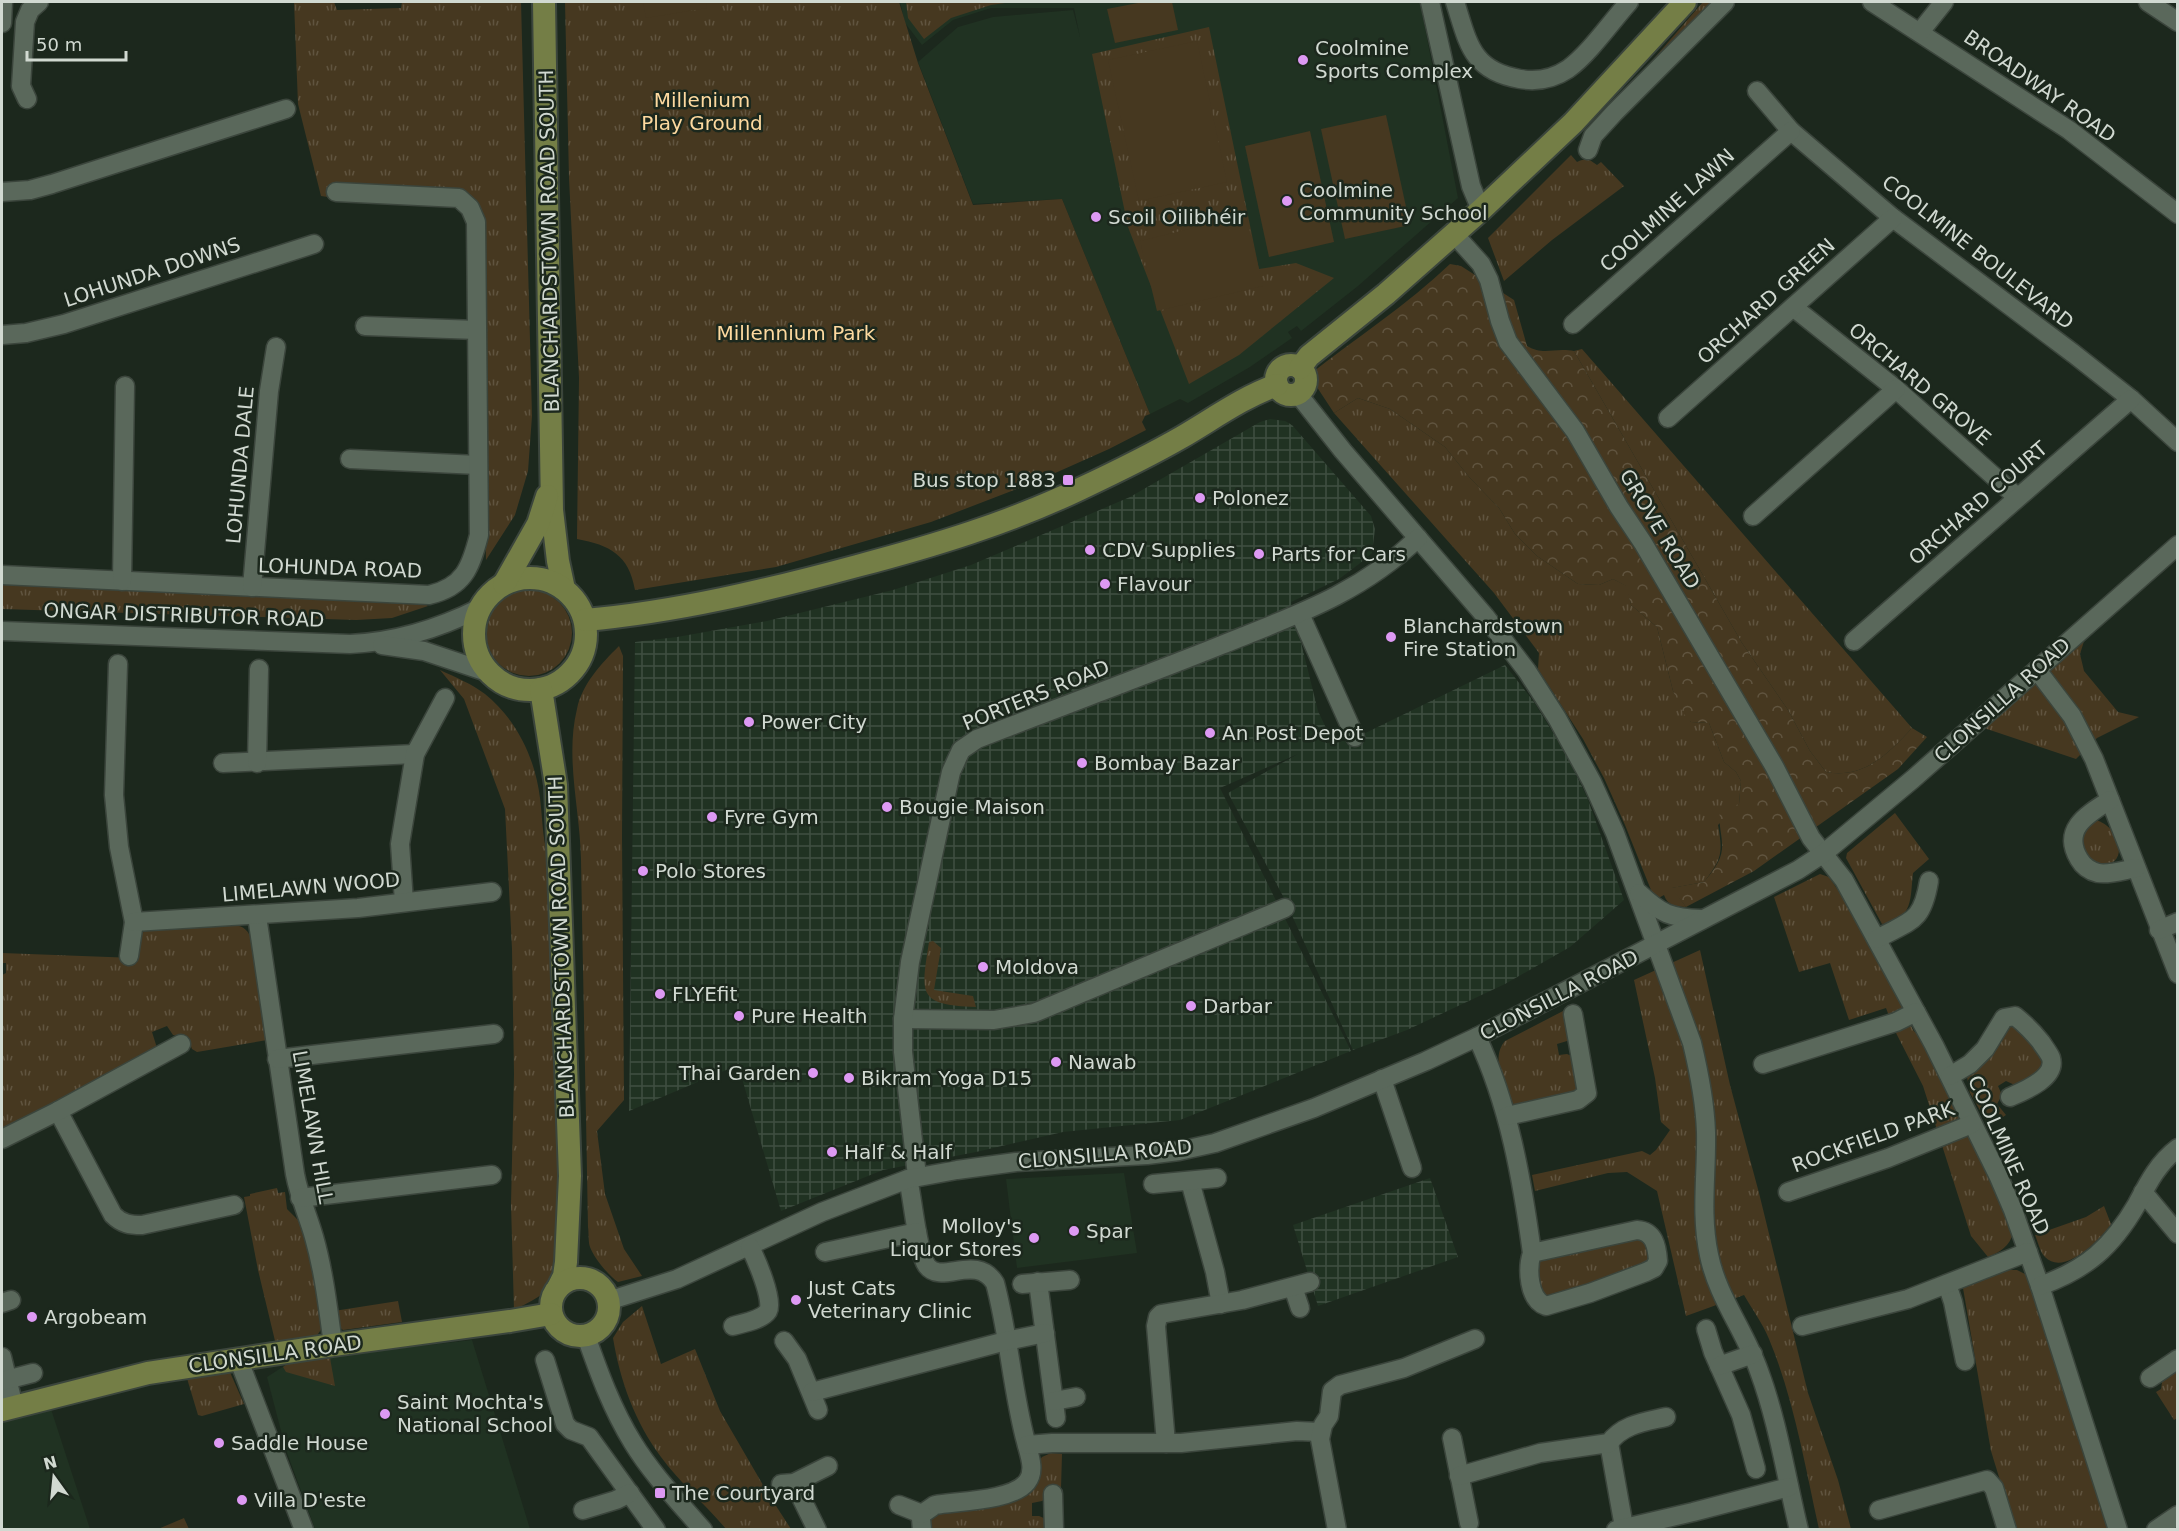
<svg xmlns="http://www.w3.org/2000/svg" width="2179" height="1531" viewBox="0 0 2179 1531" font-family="'DejaVu Sans',sans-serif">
<defs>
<pattern id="industrial-grid" width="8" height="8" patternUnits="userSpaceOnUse" patternTransform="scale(1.5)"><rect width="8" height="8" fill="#203222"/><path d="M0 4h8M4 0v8" fill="none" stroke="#3f4f41"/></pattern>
<pattern id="grass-tufts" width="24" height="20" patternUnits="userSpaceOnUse" patternTransform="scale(1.5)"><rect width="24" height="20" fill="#463820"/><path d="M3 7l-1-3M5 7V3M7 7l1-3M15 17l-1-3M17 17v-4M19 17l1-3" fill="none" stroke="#60543f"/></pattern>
<pattern id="forest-crowns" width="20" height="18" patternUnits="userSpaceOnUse" patternTransform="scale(1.5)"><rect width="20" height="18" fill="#463820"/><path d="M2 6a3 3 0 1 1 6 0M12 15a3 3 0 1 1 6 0" fill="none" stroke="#60543f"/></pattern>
</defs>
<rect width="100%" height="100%" fill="#1c281d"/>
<g fill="#203222">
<polygon points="900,2 1420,2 1458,198 1358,286 1301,331 1297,326 1288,332 1292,338 1250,367 1188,403 1180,399 1150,414 1062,199 973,204 918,62 958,27 993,17 1073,10 1080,37 1074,8 991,8 953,20 922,45 905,23"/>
<polygon points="1124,1173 1137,1253 1017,1268 1006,1179"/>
<polygon points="472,1340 530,1529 315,1529 286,1450 267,1377 292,1361"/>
<polygon points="50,1406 90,1529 2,1530 2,1418"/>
</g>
<g fill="url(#industrial-grid)">
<polygon points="1270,419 1285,421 1292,425 1371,516 1375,529 1372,553 1359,564 1339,579 1291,602 1318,711 1326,728 1326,743 1351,740 1505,665 1534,702 1566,754 1587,797 1624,900 1570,947 1505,984 1407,1030 1353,1050 1285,900 1228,793 1298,754 1220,788 1351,1051 1180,1120 1063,1132 976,1152 883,1170 781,1211 738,1065 629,1111 635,642 677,637 767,621 893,590 971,565 1130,497 1260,422"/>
<polygon points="1430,1178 1458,1257 1318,1306 1293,1225"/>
</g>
<g fill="url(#grass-tufts)">
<polygon points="294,2 334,2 337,10 401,8 402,2 521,2 532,416 528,471 515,515 486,560 478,210 357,184 331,184 328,197 321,196 298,104"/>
<path d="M565,2H899L918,63L973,205L1062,199L1150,414L1145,416L1142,422L1146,430L1109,449L1035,482L931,522L776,567L635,590C629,555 610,545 577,539L579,378L569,178Z"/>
<polygon points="906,2 1012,2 991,5 951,18 924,39 908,18"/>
<polygon points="1703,2 1715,2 1596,125"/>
<polygon points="1209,27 1259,269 1296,263 1334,278 1239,355 1189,384 1128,227 1092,54"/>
<path d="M1571,155L1577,162C1587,157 1589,159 1597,165L1601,162L1624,186L1552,240L1504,281L1488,238Z"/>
<path d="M1582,349L1912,728C1888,754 1864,779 1826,772L1810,751L1788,710L1742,643L1574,351Z"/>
<path d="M1358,398L1390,409L1445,447L1470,478L1499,508L1515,534L1537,556L1578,584L1599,585L1613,579L1627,586L1631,605L1657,627L1673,691L1691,722L1709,723L1724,762L1736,772L1741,781L1739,804L1718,825C1723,853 1722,859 1704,882L1672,888L1686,907C1675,906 1668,906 1664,895L1655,900L1625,825L1604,778L1583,739L1538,669L1539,653L1494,593L1334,413Z"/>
<polygon points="2,583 419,601 428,606 392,618 356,620 2,609"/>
<circle cx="529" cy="633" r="43"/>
<polygon points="2085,638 2080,654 2084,671 2118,712 2139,717 2097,738 2076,759 1981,727"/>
<path d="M619,646L623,656L622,838L624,1100L597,1131L605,1194L624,1249L642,1276L618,1282C608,1275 594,1258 590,1247C588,1241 589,1233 588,1227C586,1104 583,981 581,859C580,809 565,758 577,709C582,684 601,664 619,646Z"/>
<path d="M440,670C455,677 472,684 485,694C517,720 535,758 540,798C543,821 542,846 552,866L562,1258C548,1293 548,1293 514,1310L511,1204L514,1074L512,949L505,809L464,699Z"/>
<path d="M1895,813L1929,859L1913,873C1910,898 1914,919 1882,924L1846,858L1847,853Z"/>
<path d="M2096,820C2125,828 2131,878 2088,861L2080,842L2082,827Z"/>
<path d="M1820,874L1829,877L1863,927L1886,971L1913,1030L1926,1044L1995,1188L2013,1233C2010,1246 2000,1252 1988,1257L1971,1236L1923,1086L1894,1029L1886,1008L1849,1020L1830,963L1799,972L1774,897Z"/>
<path d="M234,925C244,926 249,931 252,941L267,1040L197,1052L192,1049L188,1038L173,1035L167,1026L152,1032L157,1048L12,1127L2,1128V975L6,973V963H2V953L135,958L140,935L147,929Z"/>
<path d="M933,941L941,948L934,990L973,996L976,1007C917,1005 921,994 929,942Z"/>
<path d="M1700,950L1730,1085L1759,1193L1808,1393L1838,1480L1851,1529H1819C1805,1466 1794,1399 1769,1339C1763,1324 1752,1309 1744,1295L1686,1316L1657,1191L1627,1172L1608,1173L1535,1191L1532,1175L1642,1151L1650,1155L1656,1150L1670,1130L1661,1122L1655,1078L1634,980Z"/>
<path d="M1565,1010L1569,1038L1567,1041L1557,1044L1559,1055L1567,1054L1574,1057L1579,1091L1515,1105L1511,1103C1505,1085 1490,1058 1505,1041Z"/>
<polygon points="2014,1023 2025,1033 2045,1062 2039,1073 2017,1086 2006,1081 1998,1086 2002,1095 1997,1104 2006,1115 1989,1126 1970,1093 1967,1077 2003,1028"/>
<polygon points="277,1188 278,1193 285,1192 287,1209 301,1223 317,1284 322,1328 316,1337 276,1345 258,1270 244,1197 250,1196 250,1194"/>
<path d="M2104,1206L2111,1224C2101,1239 2064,1277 2045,1257C2040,1252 2038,1242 2035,1235L2086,1217Z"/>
<polygon points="1635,1236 1646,1238 1651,1261 1551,1299 1541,1295 1536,1262 1542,1258"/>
<polygon points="2009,1270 2017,1270 2027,1275 2109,1529 2015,1529 1991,1451 1963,1288"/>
<polygon points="398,1301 402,1322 343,1330 339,1327 334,1311"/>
<path d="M642,1306L661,1364L695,1349L720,1411L767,1492L791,1529H726C706,1505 680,1483 661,1457C635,1422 620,1381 613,1338L623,1322Z"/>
<polygon points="330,1358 335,1386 286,1372 283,1367 291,1361"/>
<polygon points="2177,1366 2177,1418 2174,1420 2156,1392 2161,1389 2163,1376"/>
<polygon points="229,1370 244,1404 202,1416 198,1415 186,1375"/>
<polygon points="1051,1453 1062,1454 1061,1488 1050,1490 1049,1496 1042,1501 1032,1503 1032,1516 1039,1516 1046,1519 1049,1529 928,1529 930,1518 937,1513 993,1505 1037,1464 1042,1457"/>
</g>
<path fill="url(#forest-crowns)" d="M1450,264L1461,266L1514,300L1527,346C1544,356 1555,347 1574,351L1742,643L1788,710L1810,751L1826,772C1864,779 1888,754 1912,728L1927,737L1898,769L1754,871L1686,907L1671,888L1704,882C1711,873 1721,862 1722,849C1723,836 1718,826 1720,811L1739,804L1741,781L1736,772L1724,762L1709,723L1691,722L1683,713L1673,691L1657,627L1631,605L1626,586L1613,579L1599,585L1578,584L1537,556L1515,534L1499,508L1470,478L1445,447L1390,409L1358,398L1334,413L1309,375C1356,338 1407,305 1450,264Z"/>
<g fill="#463820">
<polygon points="643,2 706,2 707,8 646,18"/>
<polygon points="1143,2 1172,2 1178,30 1115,43 1107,9"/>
<polygon points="1197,41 1227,182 1139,201 1108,60"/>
<polygon points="1386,115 1410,225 1345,239 1321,129"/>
<polygon points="1310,131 1334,242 1269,257 1245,146"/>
<polygon points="1246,215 1263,286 1157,311 1140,241"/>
<polygon points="184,1518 189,1529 158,1529"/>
</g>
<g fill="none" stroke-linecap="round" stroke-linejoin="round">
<defs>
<g id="minor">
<polyline points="1430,2 1471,186 1481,210"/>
<path d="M1455,2C1468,42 1471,71 1520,79C1537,82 1553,79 1568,69C1589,54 1611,22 1629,2"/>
<polyline points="1872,2 2069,130 2178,214"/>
<polyline points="2148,2 2178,22"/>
<polyline points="2,23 3,2"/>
<polyline points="1920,32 1944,2"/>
<polyline points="1757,91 1791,131 1893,218 2074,354 2131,399 2178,442"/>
<polyline points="27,99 21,86 25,22 30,10 39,2"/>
<polyline points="1588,150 1593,136 1615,112 1725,2"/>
<polyline points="2,192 30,190 52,184 286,109"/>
<polyline points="1454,234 1481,264 1489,280 1500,321 1508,342 1575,431 1619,507 1643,543 1774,766 1811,838 1844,880 1934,1045 1998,1175 2013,1210 2040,1286 2118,1530"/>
<polyline points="1793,307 1896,389 2017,497"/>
<polyline points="1573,324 1791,131"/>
<polyline points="365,326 477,330"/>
<polyline points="2,335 26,333 64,324 314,244"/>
<path d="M1298,394L1343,451L1485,616L1527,671L1557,718L1592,782L1615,833L1692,1043C1699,1072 1705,1102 1706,1132C1707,1174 1700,1213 1709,1255C1717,1296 1745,1331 1759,1371C1778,1422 1786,1477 1799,1530"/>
<polyline points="1668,418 1893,218"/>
<polyline points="350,459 478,465"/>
<polyline points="1753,516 1896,389"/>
<path d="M2,575L429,595C464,587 471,567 479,535L476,222L470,208L459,198L336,192"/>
<polyline points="122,581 125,386"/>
<polyline points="252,587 269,391 276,347"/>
<polyline points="1300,614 1355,737"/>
<path d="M2,631L350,644C396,642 440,628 480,608"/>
<polyline points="1854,641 2131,399"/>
<polyline points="382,645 424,651 490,673"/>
<polyline points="118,664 114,795 119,847 134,922 129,956"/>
<polyline points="2037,670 2072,716 2094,759 2178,974"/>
<polyline points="223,763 415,754"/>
<polyline points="257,763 259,669"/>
<path d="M2110,800C2088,814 2061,829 2079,859C2083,866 2090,871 2098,873C2110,875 2124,870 2136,868"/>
<path d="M1639,893C1661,914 1671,918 1701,919"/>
<polyline points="404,902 400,844 415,754 445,698"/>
<path d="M257,916L295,1174C299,1196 308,1216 314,1237C324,1272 328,1308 333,1345"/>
<polyline points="134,922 358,908 492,892"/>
<polyline points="2159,930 2178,922"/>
<path d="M1877,939C1911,920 1922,923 1929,881"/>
<polyline points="903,1019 994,1020 1034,1013 1285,908"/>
<path d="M1477,1037C1509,1105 1522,1179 1532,1253L1637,1230C1654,1231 1657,1246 1658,1261L1654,1268L1646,1272L1590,1293L1546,1306C1528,1300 1527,1268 1532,1253"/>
<polyline points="277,1059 494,1034"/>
<polyline points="1763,1064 1896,1022 1916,1012"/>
<path d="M1950,1076L1970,1064L1985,1049L2004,1018L2015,1016C2025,1024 2033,1032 2041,1042C2044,1047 2049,1053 2051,1058C2057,1078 2024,1091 2010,1097"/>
<polyline points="1382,1079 1412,1168"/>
<path d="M58,1111L113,1215C122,1224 130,1225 142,1225L234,1205"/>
<polyline points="1507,1116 1578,1100 1587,1093 1573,1014"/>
<polyline points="2,1139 58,1111 181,1044"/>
<path d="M917,1176L903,1052V1019L910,962L951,772L961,750L977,739C1057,708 1139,678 1219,646C1293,616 1358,595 1418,538"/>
<path d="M908,1179C913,1199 917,1252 927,1266C941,1285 976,1253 995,1283C1009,1335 1012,1390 1026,1442C1029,1454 1036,1471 1027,1482C1012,1501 958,1501 935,1505L922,1514L921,1519L922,1530"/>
<polyline points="1190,1181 1215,1272 1221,1304"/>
<polyline points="1153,1184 1217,1178"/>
<polyline points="1788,1192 1888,1158 1972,1124"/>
<polyline points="2143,1192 2178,1234"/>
<polyline points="300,1198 492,1175"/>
<polyline points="825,1252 917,1232"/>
<polyline points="1038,1282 1056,1418"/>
<polyline points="1022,1284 1070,1280"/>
<polyline points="1947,1284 1953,1302 1965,1361"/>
<path d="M2040,1286C2087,1269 2112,1247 2137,1204C2148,1183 2158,1163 2178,1148"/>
<polyline points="1293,1287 1300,1308"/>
<polyline points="608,1301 677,1279 822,1212 908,1179 957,1170 1016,1162 1147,1155 1179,1151 1215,1143 1314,1108 1426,1061 1477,1037 1798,870 1824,853 1913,779 2178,545"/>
<polyline points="2,1303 11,1300"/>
<path d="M733,1326C743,1323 762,1320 768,1311C774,1300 756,1259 750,1247"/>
<polyline points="1802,1326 1908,1299 2028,1252"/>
<polyline points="1706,1329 1713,1352 1741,1415 1756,1469"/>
<path d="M586,1336C599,1373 612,1409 633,1443C652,1474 678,1501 703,1530"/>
<polyline points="784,1341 797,1359 818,1410"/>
<polyline points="2,1357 14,1407"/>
<polyline points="238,1358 304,1530"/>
<polyline points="545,1360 565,1424 571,1430 589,1437 656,1530"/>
<polyline points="1719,1366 1753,1354"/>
<polyline points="2150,1378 2178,1359"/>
<polyline points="2,1381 33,1373"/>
<polyline points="812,1392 1006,1341 1045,1333"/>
<polyline points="1054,1401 1076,1397"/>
<polyline points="1452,1438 1469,1523"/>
<polyline points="1166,1443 1156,1326 1158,1317 1161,1314 1242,1300 1310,1282"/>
<polyline points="1609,1443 1624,1527"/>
<polyline points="1027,1445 1052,1443 1181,1443 1297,1431 1320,1432"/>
<path d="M1459,1476L1540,1453L1609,1443C1623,1424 1645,1422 1666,1417"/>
<polyline points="794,1483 817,1530"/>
<polyline points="781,1484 794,1483 828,1466"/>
<polyline points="1053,1494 1054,1530"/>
<polyline points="899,1505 922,1514"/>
<polyline points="583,1510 616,1500 630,1493"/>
<polyline points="1879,1510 1987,1480 1994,1488 2007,1530"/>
<polyline points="1337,1530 1320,1439 1323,1425 1329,1416 1332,1391 1340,1385 1404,1368 1475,1339"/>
<polyline points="1616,1530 1693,1512 1789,1487"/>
<polyline points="2156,1530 2178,1515"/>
</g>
<g id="major">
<polyline points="544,2 552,510 558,561 564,589"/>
<circle cx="1291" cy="380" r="15"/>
<polyline points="1300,368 1309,356 1386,294 1481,210 1573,123 1685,2"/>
<circle cx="530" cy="634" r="56"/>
<polyline points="504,584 538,524 547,496"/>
<path d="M585,620C676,612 768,590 857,566C933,546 1009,523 1080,489C1114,473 1149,456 1182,437C1213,419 1243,397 1277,385"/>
<polyline points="541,689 556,785 570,1176 566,1262 564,1276 558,1288"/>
<circle cx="580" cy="1307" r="29"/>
<polyline points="2,1410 148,1373 333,1345 510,1321 551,1314"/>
</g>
</defs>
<use href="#minor" stroke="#3b453c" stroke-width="21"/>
<use href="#major" stroke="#3b453c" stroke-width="26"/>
<use href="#minor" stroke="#5a685b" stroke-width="18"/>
<use href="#major" stroke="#747e46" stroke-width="22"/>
</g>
<g fill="#dd99f3" stroke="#1c281d" stroke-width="2">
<circle cx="1303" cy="60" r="6"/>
<circle cx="1287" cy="201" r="6"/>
<circle cx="1096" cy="217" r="6"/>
<rect x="1062" y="474" width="12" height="12" rx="3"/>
<circle cx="1200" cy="498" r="6"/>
<circle cx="1090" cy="550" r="6"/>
<circle cx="1259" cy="554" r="6"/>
<circle cx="1105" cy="584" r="6"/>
<circle cx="1391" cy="637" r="6"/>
<circle cx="749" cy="722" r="6"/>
<circle cx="1210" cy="733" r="6"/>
<circle cx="1082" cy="763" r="6"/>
<circle cx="887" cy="807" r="6"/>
<circle cx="712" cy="817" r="6"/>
<circle cx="643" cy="871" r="6"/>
<circle cx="983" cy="967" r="6"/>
<circle cx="660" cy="994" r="6"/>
<circle cx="1191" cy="1006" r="6"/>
<circle cx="739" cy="1016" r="6"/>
<circle cx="1056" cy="1062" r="6"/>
<circle cx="813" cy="1073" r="6"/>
<circle cx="849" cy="1078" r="6"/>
<circle cx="832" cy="1152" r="6"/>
<circle cx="1074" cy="1231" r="6"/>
<circle cx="1034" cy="1238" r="6"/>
<circle cx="796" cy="1300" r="6"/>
<circle cx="32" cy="1317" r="6"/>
<circle cx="385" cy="1414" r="6"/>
<circle cx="219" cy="1443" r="6"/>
<rect x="654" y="1487" width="12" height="12" rx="3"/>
<circle cx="242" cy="1500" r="6"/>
</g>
<g text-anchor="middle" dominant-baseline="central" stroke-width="5" stroke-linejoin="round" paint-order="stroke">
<g font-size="20" fill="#d1d9d1" stroke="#1c281d" text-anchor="start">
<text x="1315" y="48">Coolmine<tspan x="1315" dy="23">Sports Complex</tspan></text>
<text x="1299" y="190">Coolmine<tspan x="1299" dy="23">Community School</tspan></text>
<text x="1108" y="217">Scoil Oilibhéir</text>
<text x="1056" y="480" text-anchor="end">Bus stop 1883</text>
<text x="1212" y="498">Polonez</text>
<text x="1102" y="550">CDV Supplies</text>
<text x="1271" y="554">Parts for Cars</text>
<text x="1117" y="584">Flavour</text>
<text x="1403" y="626">Blanchardstown<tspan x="1403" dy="23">Fire Station</tspan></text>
<text x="761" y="722">Power City</text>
<text x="1222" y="733">An Post Depot</text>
<text x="1094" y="763">Bombay Bazar</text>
<text x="899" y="807">Bougie Maison</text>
<text x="724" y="817">Fyre Gym</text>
<text x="655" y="871">Polo Stores</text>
<text x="995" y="967">Moldova</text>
<text x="672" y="994">FLYEfit</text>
<text x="1203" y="1006">Darbar</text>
<text x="751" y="1016">Pure Health</text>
<text x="1068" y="1062">Nawab</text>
<text x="801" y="1073" text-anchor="end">Thai Garden</text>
<text x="861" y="1078">Bikram Yoga D15</text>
<text x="844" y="1152">Half &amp; Half</text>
<text x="1022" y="1226" text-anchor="end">Molloy's<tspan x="1022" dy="23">Liquor Stores</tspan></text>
<text x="1086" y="1231">Spar</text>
<text x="808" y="1288">Just Cats<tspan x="808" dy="23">Veterinary Clinic</tspan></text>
<text x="44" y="1317">Argobeam</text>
<text x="397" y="1402">Saint Mochta's<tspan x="397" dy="23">National School</tspan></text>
<text x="231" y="1443">Saddle House</text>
<text x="672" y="1493">The Courtyard</text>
<text x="254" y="1500">Villa D'este</text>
</g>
<g font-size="20" fill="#d1d9d1" stroke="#1c281d">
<text transform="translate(2040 86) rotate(35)">BROADWAY ROAD</text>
<text transform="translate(1667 210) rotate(-42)">COOLMINE LAWN</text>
<text transform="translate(549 241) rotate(-91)">BLANCHARDSTOWN ROAD SOUTH</text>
<text transform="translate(1978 252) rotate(38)">COOLMINE BOULEVARD</text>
<text transform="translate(152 272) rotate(-18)">LOHUNDA DOWNS</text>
<text transform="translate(1766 301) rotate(-42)">ORCHARD GREEN</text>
<text transform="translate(1920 384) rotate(40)">ORCHARD GROVE</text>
<text transform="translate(240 465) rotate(-85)">LOHUNDA DALE</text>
<text transform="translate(1978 503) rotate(-41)">ORCHARD COURT</text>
<text transform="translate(1660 529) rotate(59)">GROVE ROAD</text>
<text transform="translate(340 568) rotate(2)">LOHUNDA ROAD</text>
<text transform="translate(184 615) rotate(2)">ONGAR DISTRIBUTOR ROAD</text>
<text transform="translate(1036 695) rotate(-22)">PORTERS ROAD</text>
<text transform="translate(2002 700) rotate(-42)">CLONSILLA ROAD</text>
<text transform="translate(311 887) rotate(-5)">LIMELAWN WOOD</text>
<text transform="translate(561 947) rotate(-92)">BLANCHARDSTOWN ROAD SOUTH</text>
<text transform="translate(1559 995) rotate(-27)">CLONSILLA ROAD</text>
<text transform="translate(313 1127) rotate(80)">LIMELAWN HILL</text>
<text transform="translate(1873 1137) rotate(-20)">ROCKFIELD PARK</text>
<text transform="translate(1105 1154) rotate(-5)">CLONSILLA ROAD</text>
<text transform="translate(2009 1155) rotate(66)">COOLMINE ROAD</text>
<text transform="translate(275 1354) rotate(-8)">CLONSILLA ROAD</text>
</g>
<g font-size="20" fill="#fdd99f" stroke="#1c281d">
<text x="702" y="100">Millenium<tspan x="702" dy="23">Play Ground</tspan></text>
<text x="796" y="333">Millennium Park</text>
</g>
</g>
<rect width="2179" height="1531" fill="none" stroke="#d1d9d1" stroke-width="6"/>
<g transform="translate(54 1477) rotate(345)" stroke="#1c281d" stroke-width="4.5" paint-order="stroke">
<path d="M0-4.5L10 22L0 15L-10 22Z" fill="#d1d9d1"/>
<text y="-9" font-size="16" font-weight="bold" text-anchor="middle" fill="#d1d9d1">N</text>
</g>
<path d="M27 51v9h99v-9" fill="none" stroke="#d1d9d1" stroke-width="3"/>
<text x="36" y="51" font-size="18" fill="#d1d9d1" stroke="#1c281d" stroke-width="4.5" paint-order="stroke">50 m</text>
</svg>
